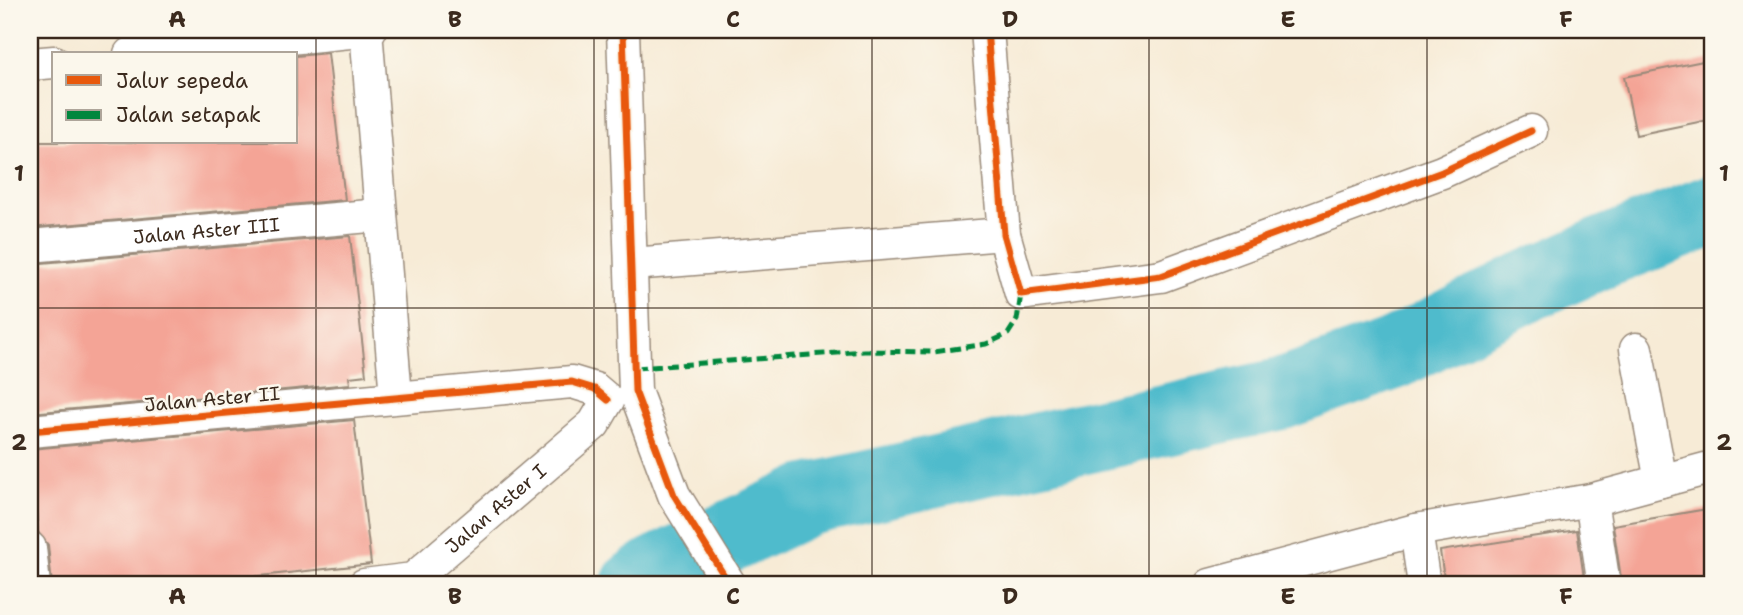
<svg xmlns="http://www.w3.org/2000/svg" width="1743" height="615" viewBox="0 0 1743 615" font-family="'Shantell Sans',sans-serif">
<rect width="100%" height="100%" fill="#fbf7ec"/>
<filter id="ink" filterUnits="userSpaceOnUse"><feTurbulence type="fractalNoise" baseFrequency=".0143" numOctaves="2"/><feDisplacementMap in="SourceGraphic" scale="14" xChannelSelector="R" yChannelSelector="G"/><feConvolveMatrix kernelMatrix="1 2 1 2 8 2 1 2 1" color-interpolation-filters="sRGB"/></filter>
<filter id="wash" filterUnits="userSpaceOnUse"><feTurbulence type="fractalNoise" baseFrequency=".00686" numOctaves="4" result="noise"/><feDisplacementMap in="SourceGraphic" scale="28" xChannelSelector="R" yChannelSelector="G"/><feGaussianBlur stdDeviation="1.57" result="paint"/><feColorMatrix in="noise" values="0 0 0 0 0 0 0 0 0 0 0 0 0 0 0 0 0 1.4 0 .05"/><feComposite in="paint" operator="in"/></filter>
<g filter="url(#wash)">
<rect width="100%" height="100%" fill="#f7ebd6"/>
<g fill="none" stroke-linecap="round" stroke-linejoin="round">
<polyline stroke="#50bbcc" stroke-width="72" points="637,585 656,572 807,500 1281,394 1396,353 1519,290 1597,255 1713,210"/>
</g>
<g id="blocks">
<g fill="#f4a496">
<polygon points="328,53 345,200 30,228 30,142 296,142 296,56"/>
<polygon points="1713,59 1713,119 1636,135 1624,77"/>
<polygon points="350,236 366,375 349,377 350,384 30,413 30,264"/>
<polygon points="354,420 371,564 177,585 112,585 112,580 52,585 48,545 38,532 30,449"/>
<polygon points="1713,508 1713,585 1622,585 1613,525"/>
<polygon points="1577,530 1585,585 1445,585 1440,551"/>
</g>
</g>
</g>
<g filter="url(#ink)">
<use href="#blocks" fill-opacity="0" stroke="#998a7a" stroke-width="2"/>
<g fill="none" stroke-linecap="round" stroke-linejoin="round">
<defs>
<g id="minor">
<polyline points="366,30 396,397"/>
<polyline points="623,30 635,391 674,495 730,585"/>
<polyline points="987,30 1004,234 1021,294 1161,276 1442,172 1531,131"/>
<polyline points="130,54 370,30"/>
<polyline points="30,64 54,62"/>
<path id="s1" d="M30,246L381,215"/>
<polyline points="632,264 1004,234"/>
<polyline points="1636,349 1661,481"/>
<polyline points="30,431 572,382 595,389 608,400"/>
<polyline points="1591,500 1604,585"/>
<polyline points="1416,530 1424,585"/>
<polyline points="30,548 34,585"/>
<path id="s2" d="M364,585L413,579L594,424L608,400"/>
<polyline points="1210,585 1416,530 1591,500 1713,467"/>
</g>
</defs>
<use href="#minor" stroke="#998a7a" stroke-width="35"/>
<use href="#minor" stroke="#fff" stroke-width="32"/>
<polyline stroke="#00873e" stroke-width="5" stroke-dasharray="10 5" stroke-linecap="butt" points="636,368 864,351 934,352 986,344 1008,334 1017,320 1021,294"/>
<defs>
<g id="cycleway">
<polyline points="623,30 635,391 674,495 730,585"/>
<polyline points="987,30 1004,234 1021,294 1161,276 1442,172 1531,131"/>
<polyline points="30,431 572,382 595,389 608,400"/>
</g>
</defs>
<use href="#cycleway" stroke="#fbf7ec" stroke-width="11"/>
<use href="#cycleway" stroke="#e8590c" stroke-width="7"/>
</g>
</g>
<path fill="none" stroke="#3b2a1e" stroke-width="2" stroke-opacity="0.55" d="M316,30V585M594,30V585M872,30V585M1149,30V585M1427,30V585M30,308H1713"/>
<g text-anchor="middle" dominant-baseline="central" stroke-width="5" stroke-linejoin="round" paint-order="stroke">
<g font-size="19" fill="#3b2a1e" stroke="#fbf7ec">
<text stroke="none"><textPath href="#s1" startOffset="177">Jalan Aster III</textPath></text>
<text transform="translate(212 399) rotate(-5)">Jalan Aster II</text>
<text stroke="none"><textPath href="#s2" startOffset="158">Jalan Aster I</textPath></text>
</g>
</g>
<rect width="1743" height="615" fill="none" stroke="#fbf7ec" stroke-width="77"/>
<rect x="52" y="52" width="245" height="91" fill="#fbf7ec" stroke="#aea59a" stroke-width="2"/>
<rect x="66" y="75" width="35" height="10" fill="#e8590c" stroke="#aea59a" stroke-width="2"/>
<text x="116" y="88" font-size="21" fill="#3b2a1e">Jalur sepeda</text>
<rect x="66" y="110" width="35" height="10" fill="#00873e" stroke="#aea59a" stroke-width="2"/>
<text x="116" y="122" font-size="21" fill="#3b2a1e">Jalan setapak</text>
<rect x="38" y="38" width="1666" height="538" fill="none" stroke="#3b2a1e" stroke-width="2.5"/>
<g font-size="23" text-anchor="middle" font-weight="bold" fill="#3b2a1e">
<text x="177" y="27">A</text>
<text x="455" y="27">B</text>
<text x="733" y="27">C</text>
<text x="1010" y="27">D</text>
<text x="1288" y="27">E</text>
<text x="1566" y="27">F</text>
<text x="19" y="181">1</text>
<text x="1724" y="181">1</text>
<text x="19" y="450">2</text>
<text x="1724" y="450">2</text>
<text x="177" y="604">A</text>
<text x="455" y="604">B</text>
<text x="733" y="604">C</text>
<text x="1010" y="604">D</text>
<text x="1288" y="604">E</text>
<text x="1566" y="604">F</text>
</g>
</svg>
